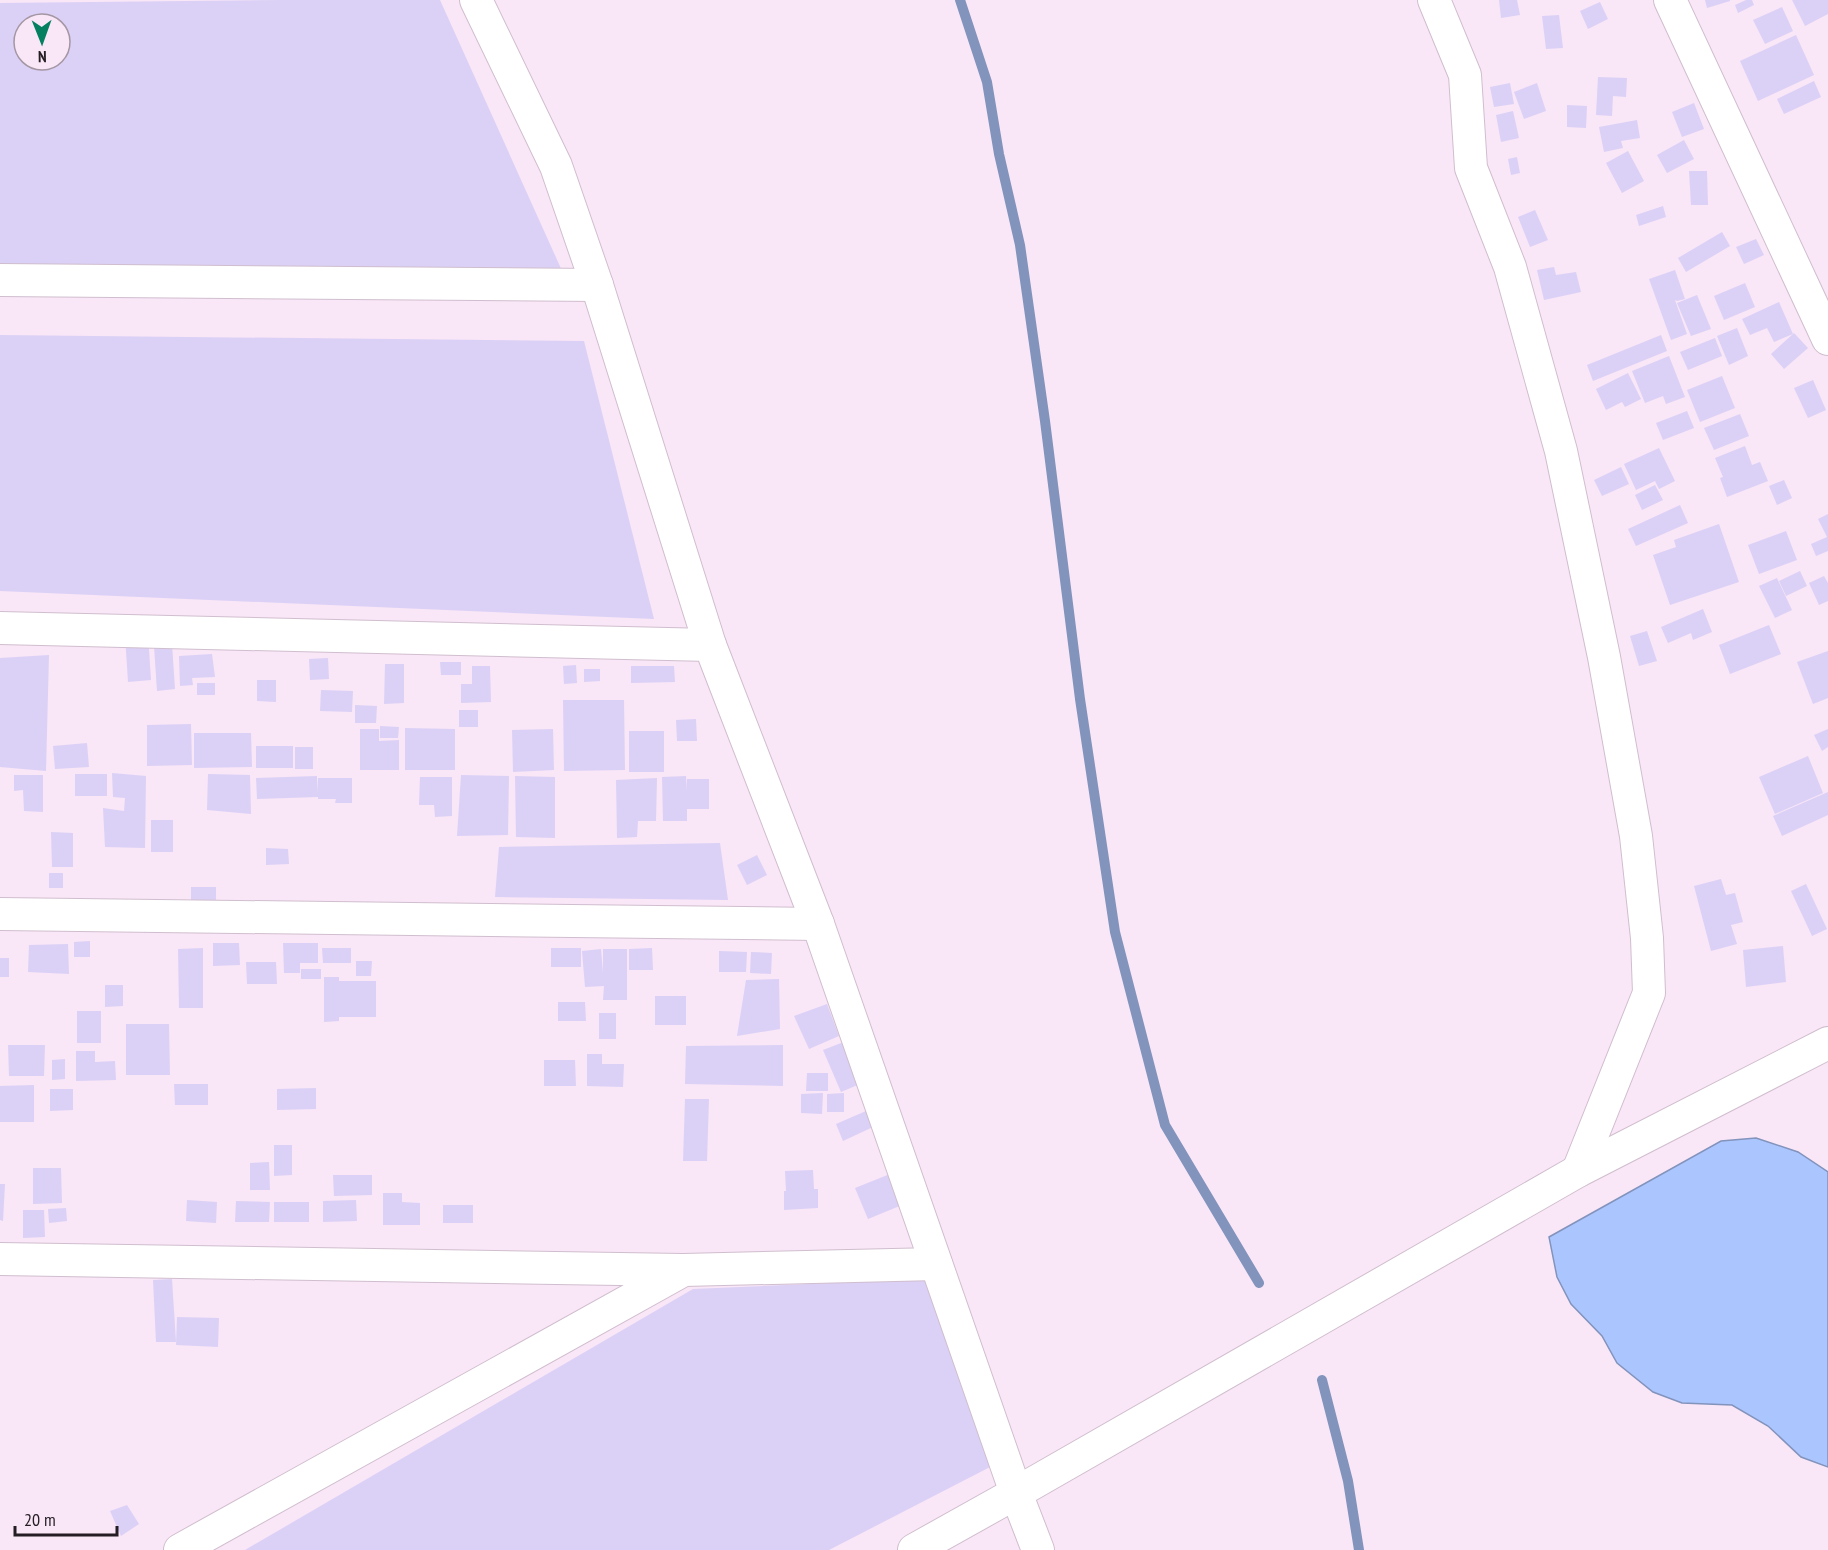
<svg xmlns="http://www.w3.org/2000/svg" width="1828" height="1550" viewBox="0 0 1828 1550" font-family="'PT Sans Narrow',sans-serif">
<rect width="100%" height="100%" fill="#f9e6f7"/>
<polygon fill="#abc6fe" stroke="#8293bc" stroke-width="1.5" points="1756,1138 1798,1152 1828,1172 1828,1467 1801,1457 1768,1426 1732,1405 1682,1403 1653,1392 1617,1363 1602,1336 1571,1304 1557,1277 1549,1237 1721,1141"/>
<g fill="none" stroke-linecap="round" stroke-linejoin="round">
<g stroke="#8293bc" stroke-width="10">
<polyline points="960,0 987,82 999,154 1020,245 1045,421 1080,699 1115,932 1165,1125 1259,1283"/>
<polyline points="1322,1380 1348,1481 1359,1550"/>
</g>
</g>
<g fill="#dbd1f6" fill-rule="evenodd">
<path d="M282,0H440L563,273L0,272V3ZM24,24H60V60H24Z"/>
<polygon points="1499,0 1517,0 1520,15 1501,18"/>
<polygon points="1705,0 1730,0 1730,1 1707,8"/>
<polygon points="1746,0 1752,0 1754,5 1738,13 1735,5"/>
<polygon points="1792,0 1828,0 1828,14 1805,26"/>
<polygon points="1600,2 1608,19 1588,29 1580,11"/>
<polygon points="1782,7 1793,31 1765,44 1753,20"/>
<polygon points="1559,15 1563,48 1546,49 1542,16"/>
<polygon points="1796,35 1814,75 1758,101 1740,61"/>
<polygon points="1598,77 1627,78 1626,97 1613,96 1612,116 1596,115"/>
<polygon points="1814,81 1821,97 1784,114 1777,99"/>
<polygon points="1510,83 1514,104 1494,107 1490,87"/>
<polygon points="1537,83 1546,111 1524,119 1514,92"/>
<polygon points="1694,103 1704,129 1682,137 1672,112"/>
<polygon points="1567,105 1587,106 1586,128 1567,127"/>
<polygon points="1513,111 1519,138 1501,142 1496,115"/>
<polygon points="1637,120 1640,138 1621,141 1623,148 1604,152 1599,127"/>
<polygon points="1684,140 1694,159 1667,173 1657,155"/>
<polygon points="1628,151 1644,181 1622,193 1606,163"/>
<polygon points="1517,157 1520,173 1511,175 1508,159"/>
<polygon points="1689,171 1707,171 1708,205 1691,205"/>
<polygon points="1663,206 1666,217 1639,226 1636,215"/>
<polygon points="1535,210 1548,240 1530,247 1518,217"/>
<polygon points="1722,232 1730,246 1686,272 1678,258"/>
<polygon points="1756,239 1764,255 1744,264 1736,247"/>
<polygon points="1554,267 1556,275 1576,272 1581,292 1544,300 1537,270"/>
<polygon points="1675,270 1685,299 1677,301 1675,300 1687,334 1671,340 1649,279"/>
<polygon points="1745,283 1755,307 1724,320 1714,296"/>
<polygon points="1697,295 1711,329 1691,336 1677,303"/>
<polygon points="1779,302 1793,334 1774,342 1767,328 1750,335 1742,319"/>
<polygon points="1737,328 1748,356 1729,365 1717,336"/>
<polygon points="1794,333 1808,348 1784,369 1771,354"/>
<polygon points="0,335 584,341 654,619 0,591"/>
<polygon points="1661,335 1667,351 1593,381 1587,365"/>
<polygon points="1715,338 1722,356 1688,370 1680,352"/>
<polygon points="1669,356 1685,397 1666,404 1663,396 1645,403 1632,371"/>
<polygon points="1628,373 1641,399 1625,407 1622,402 1606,410 1596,389"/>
<polygon points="1722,376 1735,408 1700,422 1687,390"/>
<polygon points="1813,380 1826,410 1808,418 1794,388"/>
<polygon points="1687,411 1694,428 1663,440 1656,423"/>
<polygon points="1740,414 1749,436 1714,450 1704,428"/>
<polygon points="1745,446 1752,465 1760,462 1768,481 1727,497 1720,478 1723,477 1715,458"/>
<polygon points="1659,448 1675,481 1659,489 1655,481 1636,490 1624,464"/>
<polygon points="1621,467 1629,484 1602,496 1594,480"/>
<polygon points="1784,480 1792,498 1777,505 1769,486"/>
<polygon points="1655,485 1663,500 1642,510 1635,495"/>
<polygon points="1680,505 1688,523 1636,546 1628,529"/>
<polygon points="1828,514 1828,551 1816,556 1811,544 1827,537 1818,519"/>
<polygon points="1719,524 1739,582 1670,605 1653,555 1676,547 1674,540"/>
<polygon points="1786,531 1797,560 1759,574 1748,545"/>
<polygon points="1800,571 1807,586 1786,596 1779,581"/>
<polygon points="1824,576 1828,583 1828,601 1819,605 1809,583"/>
<polygon points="1777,578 1792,610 1775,618 1759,586"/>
<polygon points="1703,609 1712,632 1693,640 1691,633 1668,643 1661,627"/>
<polygon points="1769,625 1781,654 1730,674 1719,645"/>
<polygon points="1647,631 1657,661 1639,666 1630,636"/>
<polygon points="148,634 151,680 128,682 125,635"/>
<polygon points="172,644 175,689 157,691 154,646"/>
<polygon points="1828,651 1828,698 1813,704 1797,662"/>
<polygon points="212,654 215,677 192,678 193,685 180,686 179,656"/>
<polygon points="49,655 46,771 0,767 0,658"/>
<polygon points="328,658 329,679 310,680 309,659"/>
<polygon points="440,662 461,662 461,675 441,675"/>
<polygon points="385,664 404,664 404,703 384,704"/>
<polygon points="576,665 577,683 564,684 563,666"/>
<polygon points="472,666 490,666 491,702 461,703 461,684 472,684"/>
<polygon points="631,666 674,666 675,682 631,683"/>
<polygon points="584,669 600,669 600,681 584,682"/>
<polygon points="257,680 276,680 276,702 257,701"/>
<rect x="197" y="683" width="18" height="12"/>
<polygon points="321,690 353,691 352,712 320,711"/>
<polygon points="563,700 624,700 625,770 564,771"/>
<polygon points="355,705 377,706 376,723 355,723"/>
<rect x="459" y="710" width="19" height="17"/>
<polygon points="696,719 697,741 677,741 676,720"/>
<polygon points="191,724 192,765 147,766 147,725"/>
<polygon points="380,726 399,727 398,738 380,738"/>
<polygon points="405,728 455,729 455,770 405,770"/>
<polygon points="360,729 379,729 379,741 399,740 399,770 360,770"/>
<polygon points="553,729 554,770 513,772 512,730"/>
<polygon points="1828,729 1828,747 1822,751 1814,735"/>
<rect x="629" y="731" width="35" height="41"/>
<polygon points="194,733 251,733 252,767 194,768"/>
<polygon points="87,743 89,767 55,769 53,746"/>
<rect x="256" y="746" width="37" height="22"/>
<rect x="295" y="747" width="18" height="22"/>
<polygon points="1808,756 1823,793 1775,814 1759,777"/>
<polygon points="112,773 146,776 145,848 105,847 103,808 124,811 125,798 113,797"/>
<rect x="75" y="774" width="32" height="22"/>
<polygon points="208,774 250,775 251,814 207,810"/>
<polygon points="14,775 43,775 43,812 24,811 23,790 14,791"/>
<polygon points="461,775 509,776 508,835 457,836"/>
<polygon points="317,776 317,793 318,778 352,778 352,803 335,803 336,799 318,799 318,797 257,799 256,778"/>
<polygon points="515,776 555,777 555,838 516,837"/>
<polygon points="686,776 687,791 687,779 709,779 709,809 687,809 687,821 663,821 662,777"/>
<polygon points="420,777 452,777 452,816 435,817 434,805 419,805"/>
<polygon points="657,778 656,821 638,821 637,837 617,838 616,780"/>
<polygon points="1828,792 1828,815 1782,836 1773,816"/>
<rect x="151" y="820" width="22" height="32"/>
<polygon points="51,832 73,833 73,867 52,867"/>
<polygon points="720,843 728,900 495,897 499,847"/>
<polygon points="266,848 288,849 289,864 266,865"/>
<polygon points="757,855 767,875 747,885 737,865"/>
<rect x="49" y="873" width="14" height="15"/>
<polygon points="1721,879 1726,895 1735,893 1743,922 1731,925 1737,944 1711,951 1694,886"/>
<polygon points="1806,884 1827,929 1812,936 1791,891"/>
<polygon points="191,887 216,887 216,900 191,901"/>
<polygon points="90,941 90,957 74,957 74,942"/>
<polygon points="213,943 239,943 240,965 213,966"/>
<polygon points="283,943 318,943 318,963 300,963 300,973 284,973"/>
<polygon points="68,944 69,974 28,972 29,945"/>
<polygon points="1783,946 1786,982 1746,987 1743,950"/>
<polygon points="203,948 203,1008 179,1008 178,949"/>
<polygon points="322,948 351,948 351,963 323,963"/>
<rect x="551" y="948" width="30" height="19"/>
<polygon points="652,948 653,970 629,970 629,949"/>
<polygon points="601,949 603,973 603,949 627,949 627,1000 603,1000 604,986 585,987 582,951"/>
<polygon points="719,951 747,952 746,972 719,972"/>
<polygon points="751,952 772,953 771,974 750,973"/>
<rect x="0" y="958" width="9" height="19"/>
<polygon points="356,961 372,961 371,976 356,976"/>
<polygon points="246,962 276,962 277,984 247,984"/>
<rect x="301" y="969" width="20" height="10"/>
<polygon points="324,977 339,977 339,981 376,981 376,1017 339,1017 339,1021 324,1022"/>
<polygon points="779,979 780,1029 737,1036 746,980"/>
<polygon points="105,985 123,985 123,1006 105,1007"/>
<rect x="655" y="996" width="31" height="29"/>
<polygon points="558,1002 585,1002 586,1021 558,1021"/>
<polygon points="827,1004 839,1036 809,1049 794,1016"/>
<rect x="77" y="1011" width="24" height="32"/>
<rect x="599" y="1013" width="17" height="26"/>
<polygon points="126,1024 169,1024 170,1075 126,1075"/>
<polygon points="849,1040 867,1081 841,1092 823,1050"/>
<polygon points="8,1045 45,1045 44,1076 9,1076"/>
<polygon points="783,1045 783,1086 685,1084 686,1046"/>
<polygon points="76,1051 95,1051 95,1062 115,1061 116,1080 76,1081"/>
<polygon points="587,1054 602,1054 602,1064 624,1064 623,1087 587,1086"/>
<polygon points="65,1059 65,1079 52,1080 52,1060"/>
<polygon points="544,1060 575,1060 576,1086 544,1086"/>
<polygon points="807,1073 828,1073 828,1091 806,1091"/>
<polygon points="174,1084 208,1084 208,1105 175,1105"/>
<polygon points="34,1085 34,1122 0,1122 0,1086"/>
<polygon points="316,1088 316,1109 277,1110 277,1089"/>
<polygon points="50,1089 73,1089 73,1110 50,1111"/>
<polygon points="823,1093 822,1114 801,1113 801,1094"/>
<polygon points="844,1093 844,1112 827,1112 827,1094"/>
<polygon points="685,1099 709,1099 707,1161 683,1161"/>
<polygon points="866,1111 873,1127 843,1141 836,1124"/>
<polygon points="274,1145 292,1145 292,1175 274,1176"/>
<polygon points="269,1162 270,1190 250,1190 250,1163"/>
<polygon points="33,1168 61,1168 62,1203 33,1204"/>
<polygon points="813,1170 814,1189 818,1189 818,1208 784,1210 784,1191 786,1191 785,1171"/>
<polygon points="890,1174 902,1205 868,1219 855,1188"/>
<polygon points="333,1175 372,1175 372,1195 334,1196"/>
<polygon points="0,1184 5,1184 3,1221 0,1220"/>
<polygon points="383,1193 402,1193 402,1202 420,1203 420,1225 383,1225"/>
<polygon points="187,1200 217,1202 216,1223 186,1221"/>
<polygon points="356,1200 357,1221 323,1222 323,1201"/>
<polygon points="236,1201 270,1202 269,1222 235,1222"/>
<rect x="274" y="1202" width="35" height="20"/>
<rect x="443" y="1205" width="30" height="18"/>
<polygon points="66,1208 67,1221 49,1223 48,1209"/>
<polygon points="23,1210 44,1210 45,1237 23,1238"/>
<polygon points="172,1279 176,1342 156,1342 153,1280"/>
<polygon points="924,1279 992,1466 829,1550 245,1550 693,1289"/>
<polygon points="177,1317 219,1318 218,1347 176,1345"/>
<polygon points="127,1505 139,1524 121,1536 110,1511"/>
</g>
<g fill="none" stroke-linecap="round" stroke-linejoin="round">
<defs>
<g id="minor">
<polyline points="476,0 556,166 597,285 710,645 818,924 1016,1493 1038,1550"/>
<polyline points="1434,0 1465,75 1471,168 1510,267 1561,451 1604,657 1636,836 1647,938 1649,993 1578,1171"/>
<polyline points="1670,0 1828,339"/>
<polyline points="0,280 597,285"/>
<polyline points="0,628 710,645"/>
<polyline points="0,914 818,924"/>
<polyline points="0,1259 683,1270 936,1264"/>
<polyline points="180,1550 682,1271"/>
<polyline points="914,1550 1016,1493 1578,1171 1828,1043"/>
</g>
</defs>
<use href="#minor" stroke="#d0bece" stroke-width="34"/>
<use href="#minor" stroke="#fff" stroke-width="32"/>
</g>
<g transform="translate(42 42) rotate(179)"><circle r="28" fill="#f9e6f7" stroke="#a496a2" stroke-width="1.5"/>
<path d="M0-4.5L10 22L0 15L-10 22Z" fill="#048060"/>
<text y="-9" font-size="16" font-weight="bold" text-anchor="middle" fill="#241d23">N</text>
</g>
<path d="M15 1526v9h102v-9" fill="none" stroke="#241d23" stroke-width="3"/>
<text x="24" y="1526" font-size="18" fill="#241d23" stroke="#f9e6f7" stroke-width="4.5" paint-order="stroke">20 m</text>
</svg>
